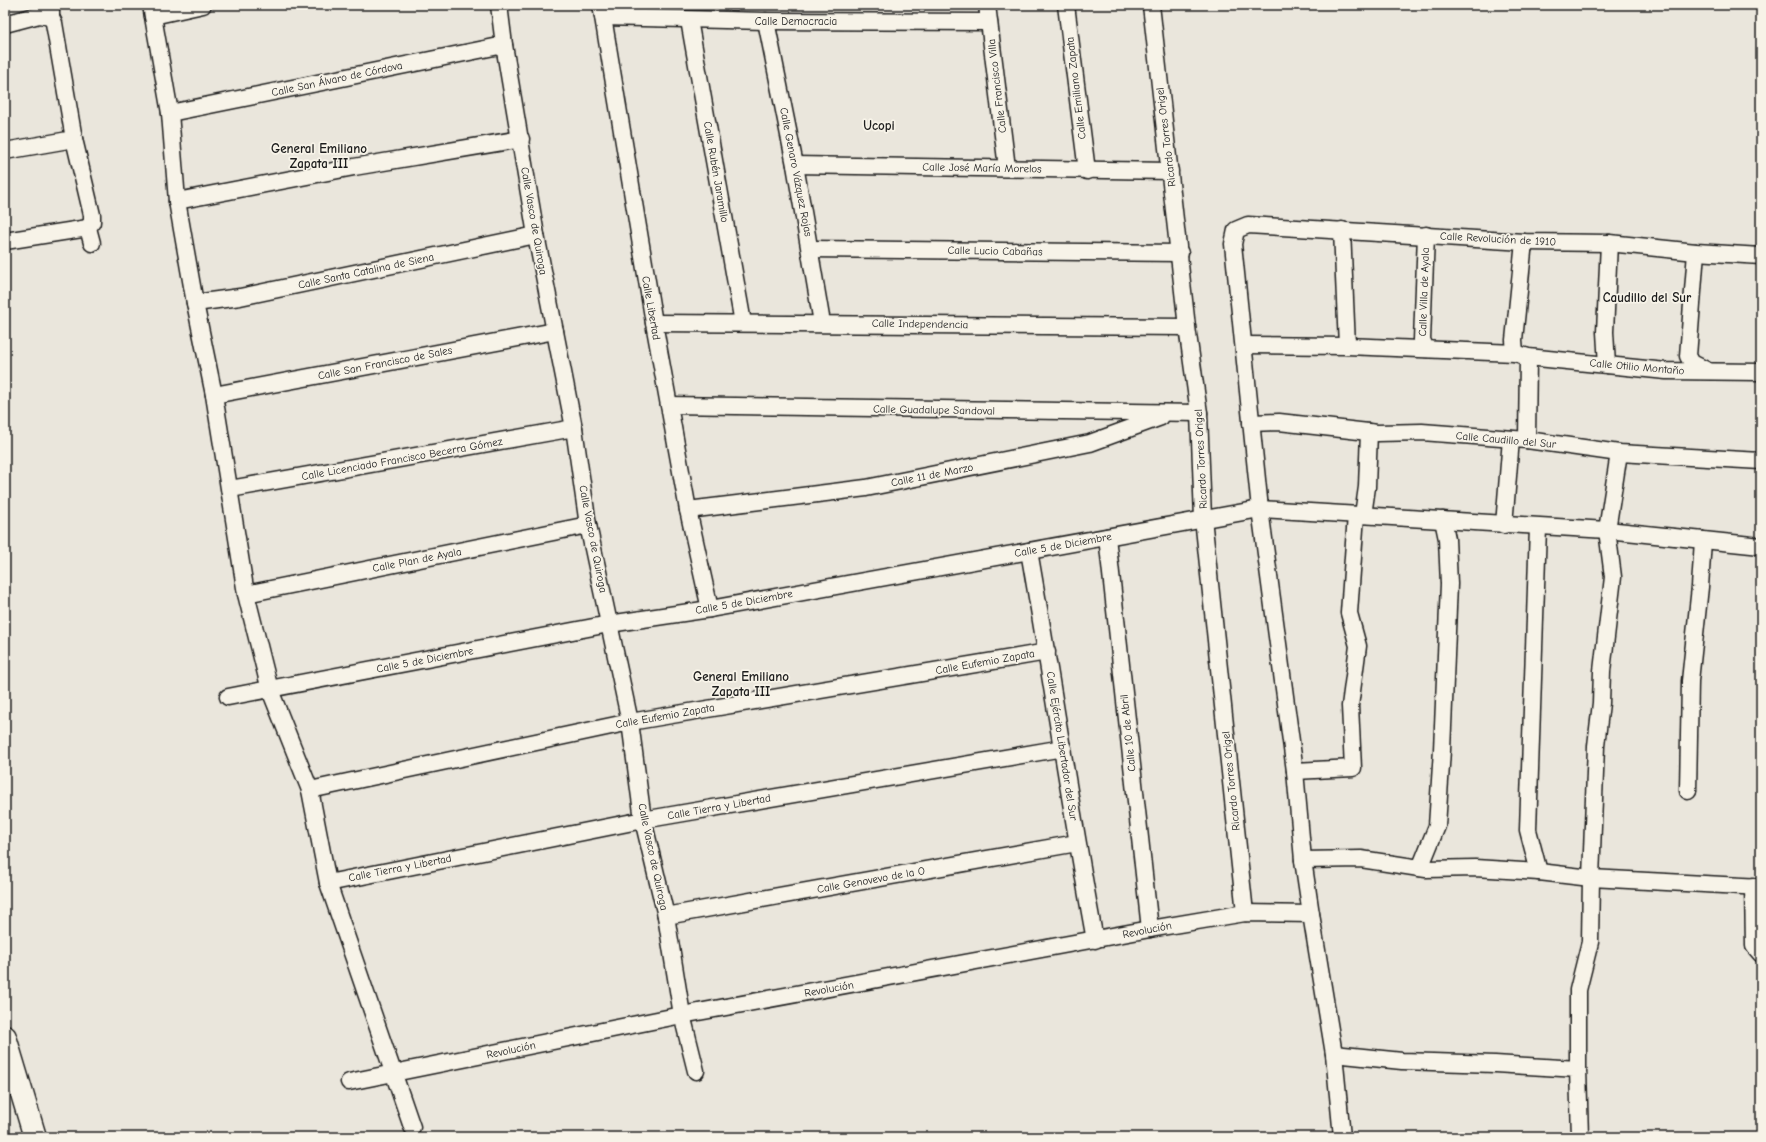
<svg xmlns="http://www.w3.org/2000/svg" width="1766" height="1142" viewBox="0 0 1766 1142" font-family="'Comic Neue',sans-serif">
<rect width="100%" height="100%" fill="#eae6dc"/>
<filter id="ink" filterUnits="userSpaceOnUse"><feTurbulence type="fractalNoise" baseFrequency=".025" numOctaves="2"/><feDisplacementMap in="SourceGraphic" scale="8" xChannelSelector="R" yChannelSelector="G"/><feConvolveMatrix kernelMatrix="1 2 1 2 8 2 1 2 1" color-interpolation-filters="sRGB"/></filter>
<g filter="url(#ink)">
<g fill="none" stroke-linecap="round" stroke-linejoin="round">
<defs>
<g id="street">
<polyline points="151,5 170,113 177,201 195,303 214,395 246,594 270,690 310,790 328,883 412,1127"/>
<polyline points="499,5 504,45 536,235 574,428 588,525 630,722 643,820 666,916 682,1015 696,1071"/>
<polyline points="601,5 654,323 688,510 710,609"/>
<polyline points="987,5 1007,168"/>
<polyline points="1066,5 1087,171"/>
<polyline points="1151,5 1187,327 1199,413 1203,518 1245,913"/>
<polyline points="51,6 51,17 54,23 74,139 92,215 92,222 88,228 92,243"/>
<polyline points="153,16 203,5"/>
<polyline points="603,17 766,21 989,22"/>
<polyline points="689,20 743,323"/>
<polyline points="766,21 795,165 822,323"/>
<polyline points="5,24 39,15 51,17"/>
<polyline points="170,113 504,45"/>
<polyline points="5,151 74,139"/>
<polyline points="795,165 1170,171"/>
<polyline points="177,201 354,167 521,139"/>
<polyline points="1342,230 1347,346"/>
<polyline points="5,241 88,228"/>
<polyline points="810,249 1180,253"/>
<polyline points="1696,252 1688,356 1692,363 1708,371"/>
<polyline points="195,303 240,297 536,235"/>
<polyline points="654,323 1187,327"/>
<polyline points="1244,345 1347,346 1515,353 1528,357 1666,371 1761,372"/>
<polyline points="1426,349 1422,340 1426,235"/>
<polyline points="1515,353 1514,340 1524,242"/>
<polyline points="1607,365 1605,332 1609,243"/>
<polyline points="214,395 555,331"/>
<polyline points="669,405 1199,413"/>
<polyline points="1251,423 1279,422 1377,433 1422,432 1527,440 1619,453 1761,461"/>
<polyline points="1527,440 1528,357"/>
<polyline points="230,489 574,428"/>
<polyline points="688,510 866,488 1090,443 1161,417"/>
<polyline points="1363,515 1367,487 1369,432"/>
<polyline points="1504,525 1511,439"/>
<polyline points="1538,527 1528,830 1539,872"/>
<polyline points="1107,537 1150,929"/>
<path d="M1029,551C1052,681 1071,811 1095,940"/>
<polyline points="246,594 588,525"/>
<polyline points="228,697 609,624 710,609 1260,509 1607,530 1761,546"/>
<polyline points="1295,771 1353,768 1350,706 1358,646 1349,613 1356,515"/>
<polyline points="310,790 630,722 1047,652"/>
<polyline points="1688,791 1690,681 1700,587 1703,540"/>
<polyline points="1303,860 1361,859 1426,869 1475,868 1539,872 1591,878 1761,887"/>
<polyline points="1420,868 1437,826 1442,750 1449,584 1447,539 1443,520"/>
<polyline points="328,883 643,820 1063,748"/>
<polyline points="1753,886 1754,946 1761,954"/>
<polyline points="666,916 1077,843"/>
<polyline points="1334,1054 1402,1061 1495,1064 1578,1069 1580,1137"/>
<polyline points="1578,1069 1578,990 1590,942 1591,878 1596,746 1601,703 1602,671 1613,577 1607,530 1619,453"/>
<polyline points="349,1082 682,1015 1150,929 1245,913 1311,914"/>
<polyline points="1342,1137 1334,1054 1311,914 1303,860 1295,771 1260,509 1233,244 1236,230 1248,225 1524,242 1609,243 1696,252 1761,256"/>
</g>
<polyline id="secondary" points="5,1037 35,1137"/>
</defs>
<use href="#street" stroke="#1c1c1c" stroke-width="19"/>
<use href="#secondary" stroke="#1c1c1c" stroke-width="25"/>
<use href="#street" stroke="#f7f3e8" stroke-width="16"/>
<use href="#secondary" stroke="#f7f3e8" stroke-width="22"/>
</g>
</g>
<g text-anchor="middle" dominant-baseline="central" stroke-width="3.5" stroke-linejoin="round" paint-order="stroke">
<g font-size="11" fill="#1c1c1c" stroke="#f7f3e8">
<text x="796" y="21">Calle Democracia</text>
<text transform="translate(337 79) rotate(-12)">Calle San Álvaro de Córdova</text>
<text transform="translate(997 86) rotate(-97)">Calle Francisco Villa</text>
<text transform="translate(1076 88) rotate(-97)">Calle Emiliano Zapata</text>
<text transform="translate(1166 137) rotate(-97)">Ricardo Torres Origel</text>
<text transform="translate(982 168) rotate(1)">Calle José María Morelos</text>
<text transform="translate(716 172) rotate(80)">Calle Rubén Jaramillo</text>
<text transform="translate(796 172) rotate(79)">Calle Genaro Vázquez Rojas</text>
<text transform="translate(534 221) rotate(80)">Calle Vasco de Quiroga</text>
<text transform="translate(1498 239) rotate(3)">Calle Revolución de 1910</text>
<text transform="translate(995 251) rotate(1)">Calle Lucio Cabañas</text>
<text transform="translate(366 271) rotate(-12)">Calle Santa Catalina de Siena</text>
<text transform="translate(1424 292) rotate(-88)">Calle Villa de Ayala</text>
<text transform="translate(651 308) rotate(80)">Calle Libertad</text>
<text transform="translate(920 324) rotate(1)">Calle Independencia</text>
<text transform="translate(385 363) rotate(-11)">Calle San Francisco de Sales</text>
<text transform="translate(1637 367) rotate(5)">Calle Otilio Montaño</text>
<text transform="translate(934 410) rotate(1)">Calle Guadalupe Sandoval</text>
<text transform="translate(1506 440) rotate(5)">Calle Caudillo del Sur</text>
<text transform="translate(402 459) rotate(-10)">Calle Licenciado Francisco Becerra Gómez</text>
<text transform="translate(1201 459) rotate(-93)">Ricardo Torres Origel</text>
<text transform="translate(932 475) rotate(-11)">Calle 11 de Marzo</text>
<text transform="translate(593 539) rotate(79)">Calle Vasco de Quiroga</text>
<text transform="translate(1063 545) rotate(-10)">Calle 5 de Diciembre</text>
<text transform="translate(417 560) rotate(-11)">Calle Plan de Ayala</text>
<text transform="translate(744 602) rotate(-10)">Calle 5 de Diciembre</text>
<text transform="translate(425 660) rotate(-11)">Calle 5 de Diciembre</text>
<text transform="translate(985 662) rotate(-10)">Calle Eufemio Zapata</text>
<text transform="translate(665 716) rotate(-10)">Calle Eufemio Zapata</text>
<text transform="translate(1128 733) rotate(-96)">Calle 10 de Abril</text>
<text transform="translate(1062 746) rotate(81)">Calle Ejército Libertador del Sur</text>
<text transform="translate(1231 781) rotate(-96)">Ricardo Torres Origel</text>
<text transform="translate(719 807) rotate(-10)">Calle Tierra y Libertad</text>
<text transform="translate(653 857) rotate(78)">Calle Vasco de Quiroga</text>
<text transform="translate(400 868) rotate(-11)">Calle Tierra y Libertad</text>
<text transform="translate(871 880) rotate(-10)">Calle Genovevo de la O</text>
<text transform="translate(1147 930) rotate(-11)">Revolución</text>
<text transform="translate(829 989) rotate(-10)">Revolución</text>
<text transform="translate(511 1050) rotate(-12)">Revolución</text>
</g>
<g font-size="13" font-weight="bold" fill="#1c1c1c" stroke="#f7f3e8">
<text x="879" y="125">Ucopi</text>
<text x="319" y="148">General Emiliano<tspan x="319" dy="15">Zapata III</tspan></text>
<text x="1647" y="297">Caudillo del Sur</text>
<text x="741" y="676">General Emiliano<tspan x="741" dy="15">Zapata III</tspan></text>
</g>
</g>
<rect width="1766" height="1142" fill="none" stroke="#f7f3e8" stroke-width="20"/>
<rect x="10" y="10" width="1746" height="1122" fill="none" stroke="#1c1c1c" stroke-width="1.5" filter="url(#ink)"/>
</svg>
